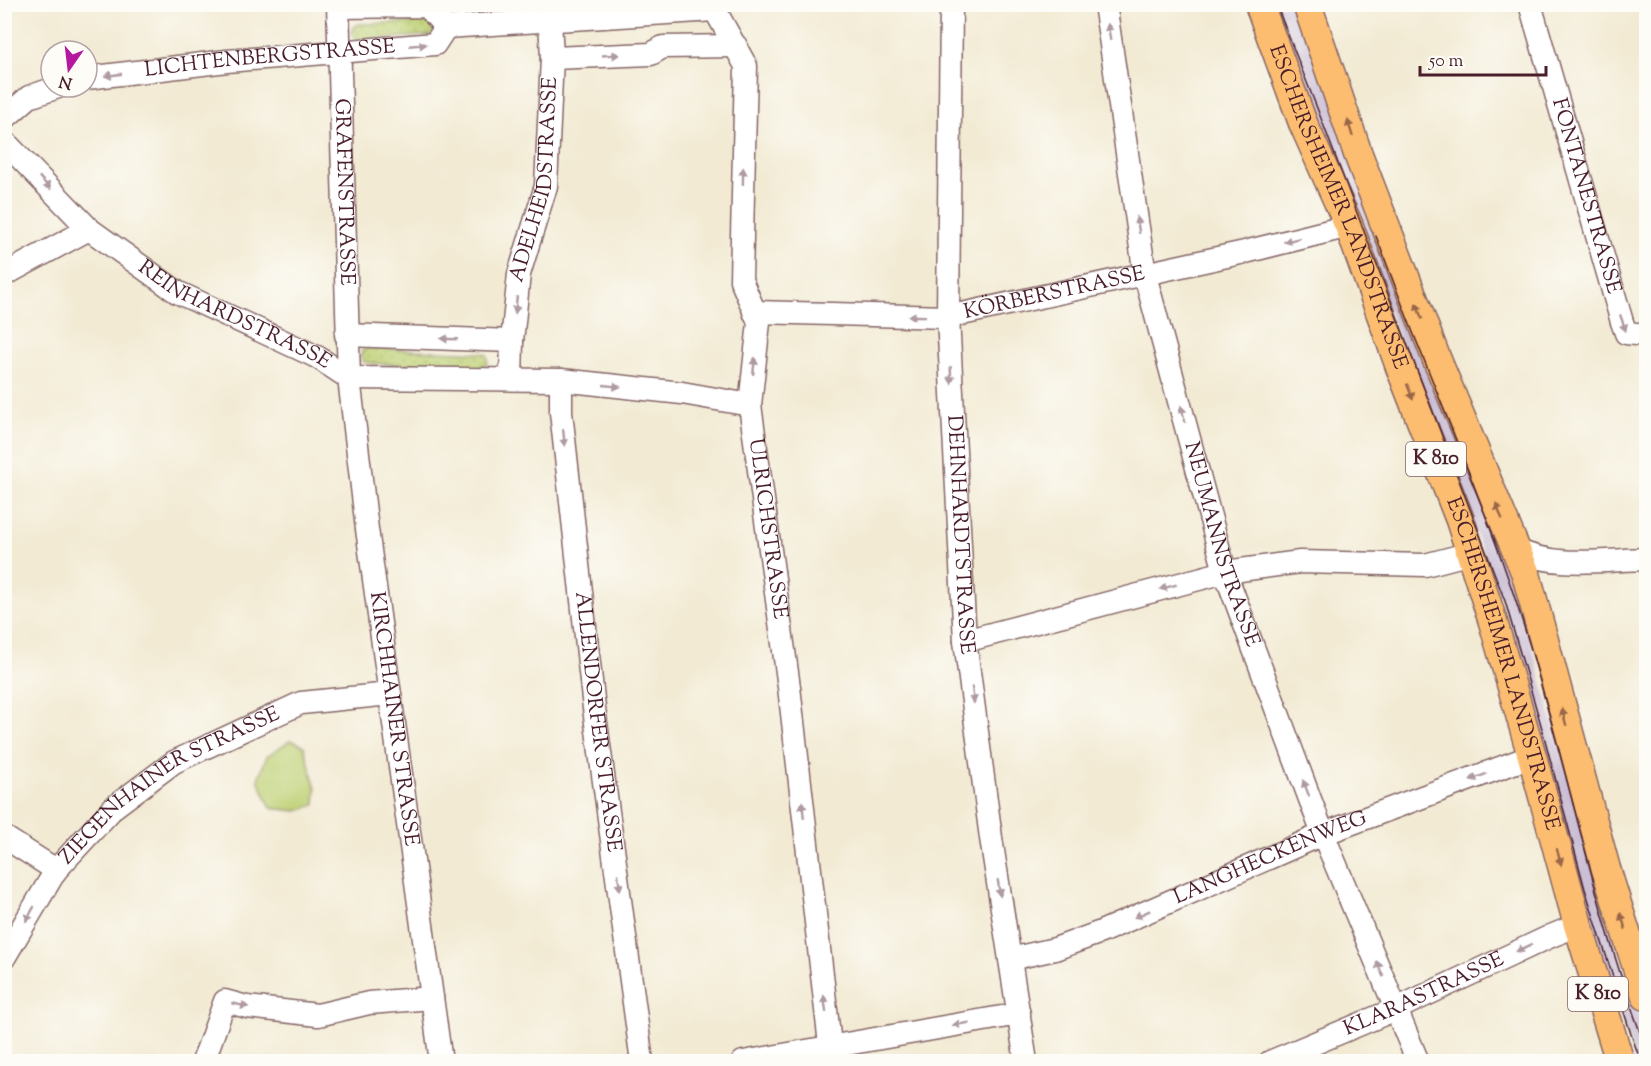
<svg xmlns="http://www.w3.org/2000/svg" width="1651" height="1066" viewBox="0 0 1651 1066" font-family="'Sorts Mill Goudy',serif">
<defs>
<pattern id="grass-dots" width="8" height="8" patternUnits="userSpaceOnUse" patternTransform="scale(1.5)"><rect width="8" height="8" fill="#bdd073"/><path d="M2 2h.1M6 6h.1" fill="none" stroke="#a4b264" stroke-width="1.8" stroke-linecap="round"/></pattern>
</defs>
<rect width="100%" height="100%" fill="#fdfcf7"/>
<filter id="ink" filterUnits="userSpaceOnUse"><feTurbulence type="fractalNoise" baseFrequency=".0167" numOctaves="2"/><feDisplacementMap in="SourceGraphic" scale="12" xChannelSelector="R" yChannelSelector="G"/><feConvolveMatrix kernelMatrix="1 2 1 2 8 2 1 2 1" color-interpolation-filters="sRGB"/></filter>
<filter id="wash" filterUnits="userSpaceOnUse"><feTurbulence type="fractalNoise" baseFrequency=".008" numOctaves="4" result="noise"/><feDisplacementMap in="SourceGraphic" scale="24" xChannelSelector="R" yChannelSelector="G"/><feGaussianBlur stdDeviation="1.35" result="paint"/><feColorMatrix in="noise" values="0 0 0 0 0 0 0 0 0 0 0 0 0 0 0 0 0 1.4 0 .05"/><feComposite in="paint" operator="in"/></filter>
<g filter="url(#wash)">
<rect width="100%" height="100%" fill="#f2ead3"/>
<polygon fill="#cbbfd5" points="1270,5 1299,5 1506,553 1598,884 1637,1012 1646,1028 1646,1061 1629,1061 1634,1057 1580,889 1502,602"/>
<g fill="url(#grass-dots)" stroke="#84784f" stroke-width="1.5">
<polygon points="429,22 435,35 360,40 354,38 352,33 354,27 359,24"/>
<polygon points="368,348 480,353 486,354 488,359 486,366 481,369 368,363 363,361 361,356 362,351"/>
</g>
<polygon fill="#bdd073" stroke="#84784f" stroke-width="1.5" points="291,740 304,746 316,789 315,805 297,811 271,808 258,779 267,756"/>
</g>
<g filter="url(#ink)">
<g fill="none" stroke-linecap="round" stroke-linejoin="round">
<defs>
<g id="minor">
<path id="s1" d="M338,4L349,378L367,529L441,1062"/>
<path id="s2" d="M715,4V10L746,66L741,280L759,322L750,405L789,687L832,1062"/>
<path id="s3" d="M951,4L948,317L965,641L991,838L1026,1062"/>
<path id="s4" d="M1105,4L1145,275L1225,572L1323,834L1418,1062"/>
<path id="s5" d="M1530,4L1622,322L1626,333L1646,335"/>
<polyline points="338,7 426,6 446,27 715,10"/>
<polyline points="552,58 651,54 663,47 736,46"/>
<path id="s6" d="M87,78L227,61L435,44L446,27"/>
<polyline points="4,119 29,97 58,87"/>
<path id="s7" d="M4,141L89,229L177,292L317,357L349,378L561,380L682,393L750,405"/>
<polyline points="4,275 89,229"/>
<path id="s8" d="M754,312L948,317L1245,252L1349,226"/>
<polyline points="346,335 512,341 511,379"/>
<path id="s9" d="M512,341L519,274L546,186L552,58L550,20"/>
<path id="s10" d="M561,380V412L594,708L642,1062"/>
<path d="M1515,549C1555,569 1603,560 1646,559"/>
<polyline points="965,641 1225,572 1300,562 1425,565 1471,553"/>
<polyline points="4,837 56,870"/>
<path id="s11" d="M4,958L56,870L114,807L174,762L301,703L390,694"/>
<path id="s12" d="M1010,959L1055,949L1101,932L1323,834L1532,756"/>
<polyline points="203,1062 225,1001 247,1007 318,1015 369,1003 432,998"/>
<polyline points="743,1062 1019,1014"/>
<path id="s13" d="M1270,1062L1396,1009L1551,936L1578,925"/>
</g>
<g id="major">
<path id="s14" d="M1259,4L1303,123L1349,226L1400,367L1460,520L1493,622L1532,756L1578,925L1620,1062"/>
<polyline points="1307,4 1358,154 1437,360 1526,574 1606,869 1646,996"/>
</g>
</defs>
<use href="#minor" stroke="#856666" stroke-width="25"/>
<use href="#major" stroke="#856666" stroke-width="31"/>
<use href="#minor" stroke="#fff" stroke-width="22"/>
<use href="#major" stroke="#fcbd6f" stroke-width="28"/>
<g stroke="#4a1f2b" stroke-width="1.5">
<polyline points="1276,4 1317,108 1505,601 1541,725 1585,889 1631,1034 1641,1062"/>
<path d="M1376,236C1393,280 1409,324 1427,367C1463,458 1501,549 1529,643C1570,777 1596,917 1646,1048"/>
</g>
</g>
<defs><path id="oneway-solid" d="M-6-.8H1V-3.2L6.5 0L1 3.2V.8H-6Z" transform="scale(1.5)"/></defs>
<g fill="#ae9aa0">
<use href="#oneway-solid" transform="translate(1109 32) rotate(-99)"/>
<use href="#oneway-solid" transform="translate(418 45) rotate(-5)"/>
<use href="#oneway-solid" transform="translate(611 55) rotate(-3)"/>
<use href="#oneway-solid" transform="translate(113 75) rotate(172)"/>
<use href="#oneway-solid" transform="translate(743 176) rotate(-89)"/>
<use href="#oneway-solid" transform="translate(45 183) rotate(47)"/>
<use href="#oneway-solid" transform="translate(1138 225) rotate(-99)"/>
<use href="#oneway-solid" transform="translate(1292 240) rotate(166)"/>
<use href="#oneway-solid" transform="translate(516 305) rotate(96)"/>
<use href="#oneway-solid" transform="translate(917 316) rotate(-179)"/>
<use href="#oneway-solid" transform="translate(1623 323) rotate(71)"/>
<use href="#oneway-solid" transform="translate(449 339) rotate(-178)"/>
<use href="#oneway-solid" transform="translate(754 366) rotate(-84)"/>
<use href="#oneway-solid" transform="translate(951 375) rotate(87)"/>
<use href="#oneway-solid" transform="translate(612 386) rotate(6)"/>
<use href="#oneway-solid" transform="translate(1183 414) rotate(-105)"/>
<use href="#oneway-solid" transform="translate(564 438) rotate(84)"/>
<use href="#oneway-solid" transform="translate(1168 587) rotate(165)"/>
<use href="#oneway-solid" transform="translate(973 695) rotate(83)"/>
<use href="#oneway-solid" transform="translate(1478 777) rotate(160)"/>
<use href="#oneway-solid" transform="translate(1306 788) rotate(-111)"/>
<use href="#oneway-solid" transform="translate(803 810) rotate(-96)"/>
<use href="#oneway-solid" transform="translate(619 882) rotate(83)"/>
<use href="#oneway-solid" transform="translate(999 888) rotate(81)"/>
<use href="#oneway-solid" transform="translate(30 914) rotate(120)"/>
<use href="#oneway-solid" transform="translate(1142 914) rotate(156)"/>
<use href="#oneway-solid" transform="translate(1524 948) rotate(155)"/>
<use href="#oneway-solid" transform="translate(1380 969) rotate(-113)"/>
<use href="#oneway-solid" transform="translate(825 1004) rotate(-98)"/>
<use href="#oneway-solid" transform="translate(240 1005) rotate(13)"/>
<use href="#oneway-solid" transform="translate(961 1024) rotate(171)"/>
</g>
<g fill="#9a664a">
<use href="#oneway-solid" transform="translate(1350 128) rotate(-107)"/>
<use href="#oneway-solid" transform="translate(1419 311) rotate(-111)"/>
<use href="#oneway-solid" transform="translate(1410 392) rotate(69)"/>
<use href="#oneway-solid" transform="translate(1499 511) rotate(-112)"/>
<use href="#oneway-solid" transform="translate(1564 717) rotate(-105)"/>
<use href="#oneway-solid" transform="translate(1559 857) rotate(75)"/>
<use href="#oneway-solid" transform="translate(1623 921) rotate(-108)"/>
</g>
</g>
<g text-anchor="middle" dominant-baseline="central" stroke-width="4.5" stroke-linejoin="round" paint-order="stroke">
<g fill="#fdfcf7" stroke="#806168" stroke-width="1.5">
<rect x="1406" y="442" width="60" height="34" rx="4.5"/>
<rect x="1568" y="977" width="60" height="34" rx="4.5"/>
</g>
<g font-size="20" font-weight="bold" fill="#4a1f2b">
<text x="1436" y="459">K 810</text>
<text x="1598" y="994">K 810</text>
</g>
<g font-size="21" fill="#4a1f2b" stroke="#fdfcf7">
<text stroke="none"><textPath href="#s6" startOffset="184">LICHTENBERGSTRASSE</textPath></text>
<text stroke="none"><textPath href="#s9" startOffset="164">ADELHEIDSTRASSE</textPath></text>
<text stroke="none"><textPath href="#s1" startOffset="188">GRAFENSTRASSE</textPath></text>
<text stroke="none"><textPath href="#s5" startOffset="200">FONTANESTRASSE</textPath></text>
<text stroke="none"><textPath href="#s14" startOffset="218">ESCHERSHEIMER LANDSTRASSE</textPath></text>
<text stroke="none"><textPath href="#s8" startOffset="303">KÖRBERSTRASSE</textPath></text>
<text stroke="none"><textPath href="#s7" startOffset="292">REINHARDSTRASSE</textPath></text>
<text stroke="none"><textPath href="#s2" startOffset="538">ULRICHSTRASSE</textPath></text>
<text stroke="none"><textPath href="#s3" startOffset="531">DEHNHARDTSTRASSE</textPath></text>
<text stroke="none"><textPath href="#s4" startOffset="554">NEUMANNSTRASSE</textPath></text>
<text stroke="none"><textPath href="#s14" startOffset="704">ESCHERSHEIMER LANDSTRASSE</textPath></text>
<text stroke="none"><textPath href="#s1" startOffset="718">KIRCHHAINER STRASSE</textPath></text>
<text stroke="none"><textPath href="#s10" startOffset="344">ALLENDORFER STRASSE</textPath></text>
<text stroke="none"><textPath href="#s11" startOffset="246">ZIEGENHAINER STRASSE</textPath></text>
<text stroke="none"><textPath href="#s12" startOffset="280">LANGHECKENWEG</textPath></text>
<text stroke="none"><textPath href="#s13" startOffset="168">KLARASTRASSE</textPath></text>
</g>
</g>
<rect width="1651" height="1066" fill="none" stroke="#fdfcf7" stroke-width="24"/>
<g transform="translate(69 69) rotate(194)"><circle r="28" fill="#fdfcf7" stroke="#b5a4a5" stroke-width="1.5"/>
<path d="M0-4.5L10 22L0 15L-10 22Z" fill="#b5179e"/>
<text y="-9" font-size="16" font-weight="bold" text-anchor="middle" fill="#4a1f2b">N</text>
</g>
<path d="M1420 66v9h126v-9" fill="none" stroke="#4a1f2b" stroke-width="3"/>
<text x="1429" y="66" font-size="18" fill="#4a1f2b" stroke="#fdfcf7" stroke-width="4.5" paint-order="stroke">50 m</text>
</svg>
